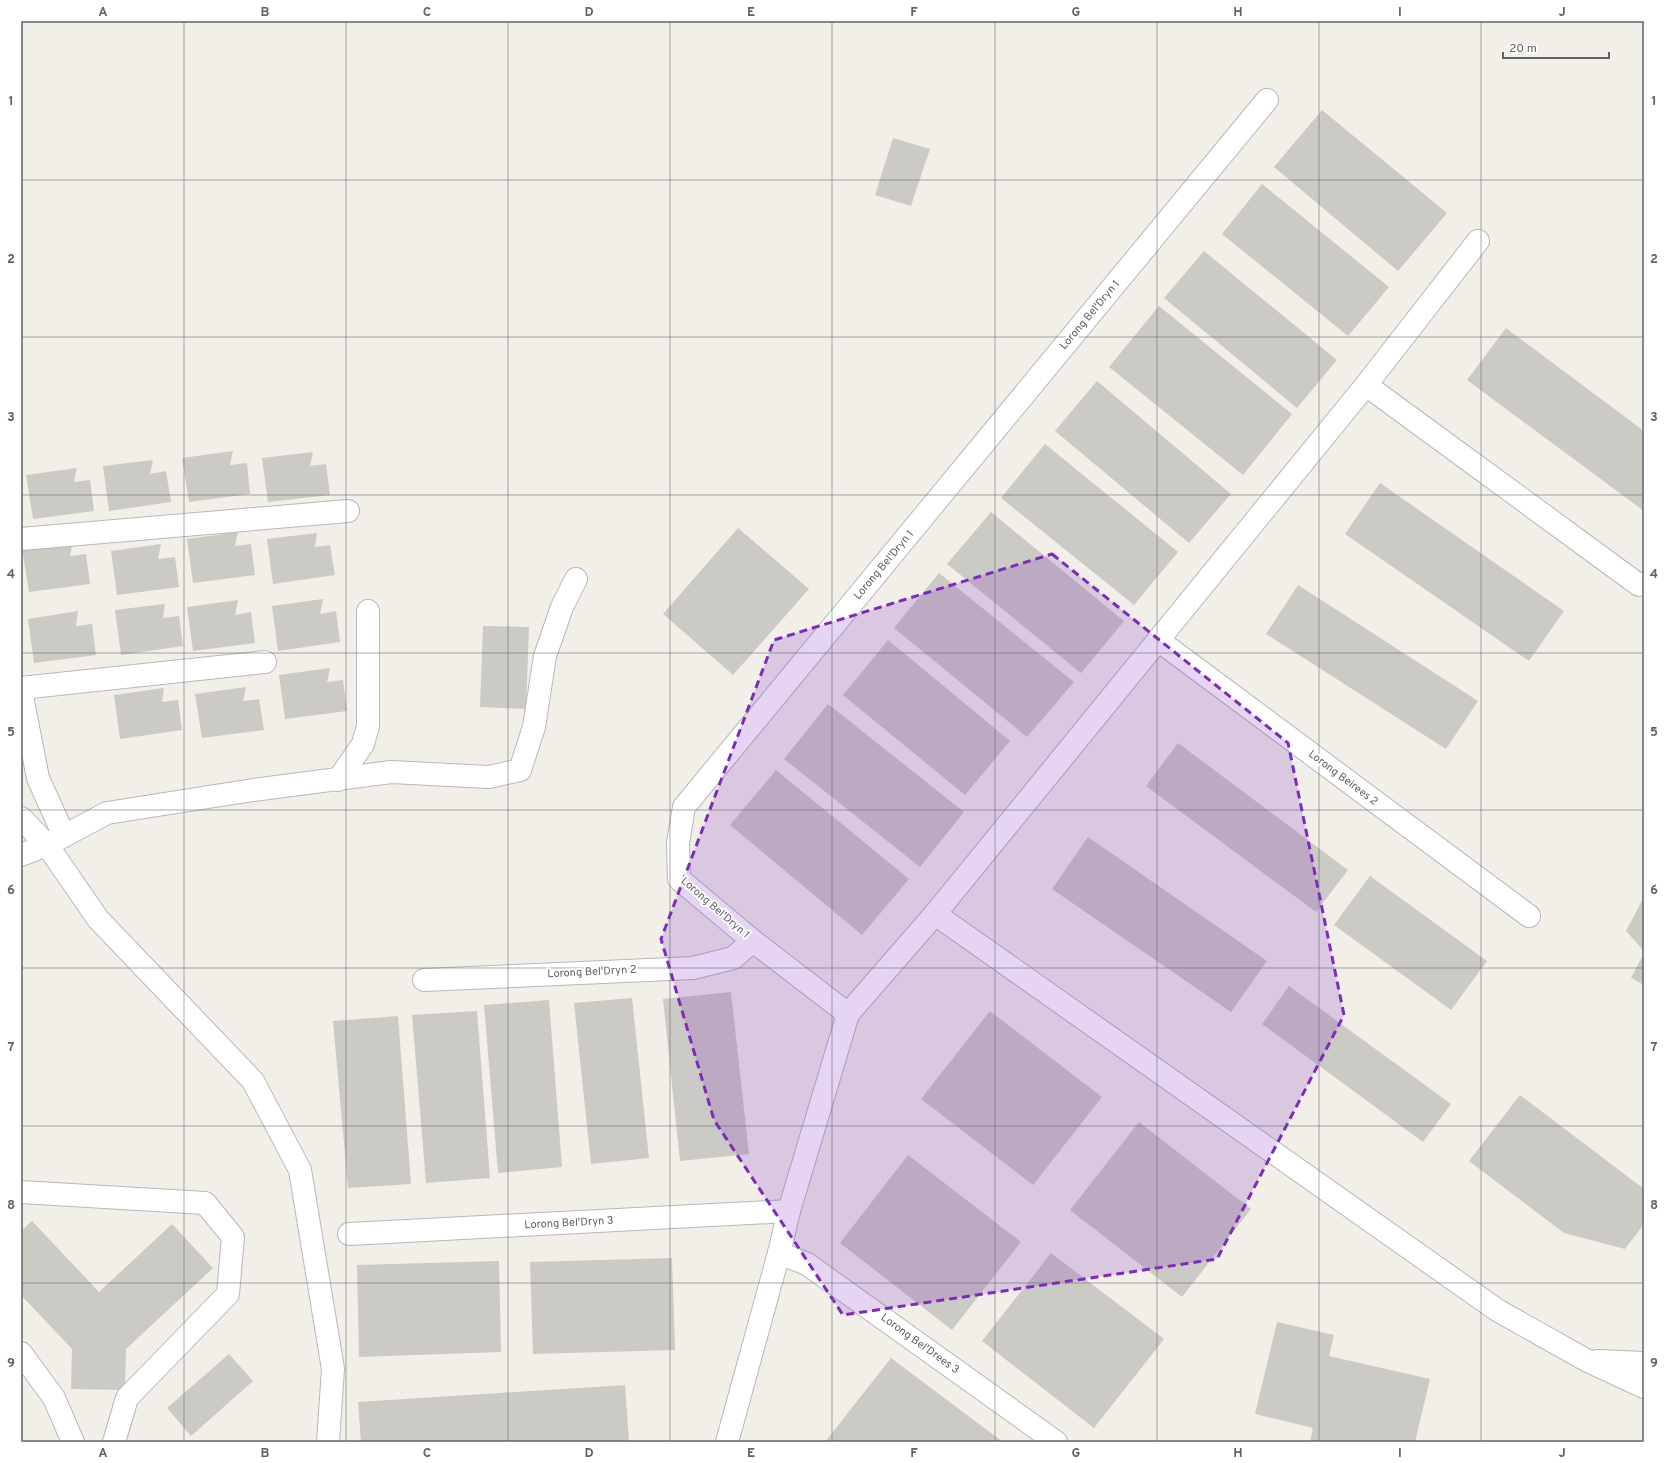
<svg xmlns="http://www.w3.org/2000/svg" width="1665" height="1463" viewBox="0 0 1665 1463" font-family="Overpass,sans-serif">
<rect width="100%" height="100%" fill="#f1efe8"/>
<g fill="#cccac5">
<polygon points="1322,110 1447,213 1398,271 1274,167"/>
<polygon points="893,138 930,149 911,206 875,195"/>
<polygon points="1262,184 1389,287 1348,336 1222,234"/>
<polygon points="1204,251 1337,360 1297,408 1164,298"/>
<polygon points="1159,306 1292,414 1243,475 1109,367"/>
<polygon points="1506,328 1644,431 1644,511 1467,380"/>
<polygon points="1097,381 1231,494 1189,543 1055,431"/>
<polygon points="1045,444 1178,552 1134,605 1001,498"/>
<polygon points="233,451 230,465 247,463 250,494 189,502 182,458"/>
<polygon points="313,452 310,466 326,464 330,495 268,502 262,458"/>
<polygon points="153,460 150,474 166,471 171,502 109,511 103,466"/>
<polygon points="77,468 74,482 90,480 94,511 33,519 26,475"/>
<polygon points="1380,483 1564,611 1529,661 1345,534"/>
<polygon points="991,512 1124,621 1081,673 947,564"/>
<polygon points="738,528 809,589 733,675 663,614"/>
<polygon points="238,532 235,546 251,544 255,575 193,583 187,539"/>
<polygon points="317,533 315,547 330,545 335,575 273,584 267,539"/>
<polygon points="73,541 70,556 86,554 90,584 29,592 22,548"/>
<polygon points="161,544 158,559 175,557 179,587 117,595 111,551"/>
<polygon points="939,573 1074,682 1027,737 894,628"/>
<polygon points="1298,585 1478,701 1446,749 1266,634"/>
<polygon points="323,599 320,614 336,611 340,642 278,651 272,606"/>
<polygon points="238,600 235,615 251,612 255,643 193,651 187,607"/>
<polygon points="165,604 163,618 179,616 183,646 121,655 115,610"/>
<polygon points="78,611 76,626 92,624 96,655 34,663 28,619"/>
<polygon points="483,626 529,627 526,709 480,707"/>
<polygon points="888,640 1010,741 965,795 843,695"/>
<polygon points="330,668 327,682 343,680 347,711 285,719 279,675"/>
<polygon points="246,687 243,701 259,699 264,730 202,738 195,694"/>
<polygon points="164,688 162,702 178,700 182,730 120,739 114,695"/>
<polygon points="828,704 964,812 920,867 784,759"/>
<polygon points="1178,743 1348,870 1316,912 1146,786"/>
<polygon points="776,770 909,879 862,935 730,825"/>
<polygon points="1088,837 1267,961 1231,1012 1052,889"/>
<polygon points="1370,876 1487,961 1451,1010 1334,925"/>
<polygon points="1644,897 1644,951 1626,931"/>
<polygon points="1644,953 1644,985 1631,978"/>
<polygon points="1289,986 1451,1104 1423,1142 1262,1024"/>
<polygon points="731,992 749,1154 680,1161 663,999"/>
<polygon points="632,998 649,1158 591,1164 574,1003"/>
<polygon points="549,1000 562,1167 498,1173 484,1005"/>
<polygon points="477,1011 490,1178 426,1183 412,1015"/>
<polygon points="990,1011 1102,1097 1033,1185 921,1099"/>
<polygon points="398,1016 411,1184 348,1188 333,1021"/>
<polygon points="1520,1095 1644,1189 1644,1224 1625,1249 1564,1233 1469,1161"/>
<polygon points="1139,1122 1251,1209 1182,1297 1070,1210"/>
<polygon points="908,1155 1021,1242 952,1330 840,1243"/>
<polygon points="32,1221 99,1292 172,1224 213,1268 126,1349 125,1390 71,1389 72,1349 21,1295 21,1231"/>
<polygon points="1051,1253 1164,1339 1094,1428 982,1341"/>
<polygon points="672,1258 675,1350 533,1354 530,1262"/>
<polygon points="499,1261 501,1352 359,1357 357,1265"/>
<polygon points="1277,1322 1334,1335 1329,1356 1430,1379 1415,1442 1310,1442 1313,1428 1255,1414"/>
<polygon points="229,1354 253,1381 191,1436 167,1408"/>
<polygon points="891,1358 1003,1442 825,1442"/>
<polygon points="625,1385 629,1442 361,1442 358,1402"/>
</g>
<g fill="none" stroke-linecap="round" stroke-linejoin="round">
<defs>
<g id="minor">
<polyline points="1366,385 1639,585"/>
<polyline points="21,539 348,511"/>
<polyline points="1158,640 1529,916"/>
<polyline points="21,688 265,662"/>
<polyline points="21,691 38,778 64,836"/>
<polyline points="338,780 363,744 368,726 368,611"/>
<polyline points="21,818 47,845 98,919 253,1081 300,1170 333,1369 328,1442"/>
<polyline points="21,855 47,845 107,813 253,790 391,772 489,777 520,770 534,727 545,656 562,607 576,579"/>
<polyline points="935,914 1497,1310 1586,1360 1644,1387"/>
<polyline points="424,980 693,968 733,958 753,941"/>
<polyline points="848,1014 753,941 679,879 678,843 684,807 1267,100"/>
<polyline points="21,1192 205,1203 233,1237 228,1294 127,1398 114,1442"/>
<polyline points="349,1234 789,1211"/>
<polyline points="779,1253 807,1264 1056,1442"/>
<polyline points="21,1353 54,1398 73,1442"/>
<polyline points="1597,1361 1644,1363"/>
<polyline points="727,1442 779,1253 789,1211 848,1014 935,914 1366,385 1478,241"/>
</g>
</defs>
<use href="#minor" stroke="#b5b8bc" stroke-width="24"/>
<use href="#minor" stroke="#fff" stroke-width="22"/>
</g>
<path fill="#7b2cbf" fill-opacity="0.2" stroke="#7b2cbf" stroke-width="3" stroke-dasharray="8 5" stroke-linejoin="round" d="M1052,554L1288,743L1344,1015L1217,1259L843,1315L714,1120L661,939L774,640Z"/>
<path fill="none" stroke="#5f6368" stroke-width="1" stroke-opacity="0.55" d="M184,21V1442M346,21V1442M508,21V1442M670,21V1442M832,21V1442M995,21V1442M1157,21V1442M1319,21V1442M1481,21V1442M21,180H1644M21,337H1644M21,495H1644M21,653H1644M21,810H1644M21,968H1644M21,1126H1644M21,1283H1644"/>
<g text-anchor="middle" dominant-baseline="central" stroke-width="4" stroke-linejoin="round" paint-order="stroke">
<g font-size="11" fill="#5f6368" stroke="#fff">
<text transform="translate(1090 315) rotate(-50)">Lorong Bel'Dryn 1</text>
<text transform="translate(884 565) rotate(-50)">Lorong Bel'Dryn 1</text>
<text transform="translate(1343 778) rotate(37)">Lorong Beirees 2</text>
<text transform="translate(715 908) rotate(41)">Lorong Bel'Dryn 1</text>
<text transform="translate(592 972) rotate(-3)">Lorong Bel'Dryn 2</text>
<text transform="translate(569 1223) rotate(-3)">Lorong Bel'Dryn 3</text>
<text transform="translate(920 1344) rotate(36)">Lorong Bel'Drees 3</text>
</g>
</g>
<rect width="1665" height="1463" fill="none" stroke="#ffffff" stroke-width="44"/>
<path d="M1503 52v6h106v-6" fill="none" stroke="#5f6368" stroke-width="2"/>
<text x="1509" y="52" font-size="12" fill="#5f6368" stroke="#ffffff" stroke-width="3" paint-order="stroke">20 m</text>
<rect x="22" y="22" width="1621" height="1419" fill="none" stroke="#5f6368" stroke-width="1.5"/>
<g font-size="13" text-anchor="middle" font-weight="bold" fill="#5f6368">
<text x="103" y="16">A</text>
<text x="265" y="16">B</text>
<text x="427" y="16">C</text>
<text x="589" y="16">D</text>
<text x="751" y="16">E</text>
<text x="914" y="16">F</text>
<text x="1076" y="16">G</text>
<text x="1238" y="16">H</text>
<text x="1400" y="16">I</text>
<text x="1562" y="16">J</text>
<text x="11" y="105">1</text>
<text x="1654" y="105">1</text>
<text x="11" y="263">2</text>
<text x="1654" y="263">2</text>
<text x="11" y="421">3</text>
<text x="1654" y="421">3</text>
<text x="11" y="578">4</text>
<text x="1654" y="578">4</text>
<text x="11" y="736">5</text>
<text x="1654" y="736">5</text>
<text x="11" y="894">6</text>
<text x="1654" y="894">6</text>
<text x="11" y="1051">7</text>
<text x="1654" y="1051">7</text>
<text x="11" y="1209">8</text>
<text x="1654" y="1209">8</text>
<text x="11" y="1367">9</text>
<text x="1654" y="1367">9</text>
<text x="103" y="1457">A</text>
<text x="265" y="1457">B</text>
<text x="427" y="1457">C</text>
<text x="589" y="1457">D</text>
<text x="751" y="1457">E</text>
<text x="914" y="1457">F</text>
<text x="1076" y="1457">G</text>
<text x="1238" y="1457">H</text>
<text x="1400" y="1457">I</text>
<text x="1562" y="1457">J</text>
</g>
</svg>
